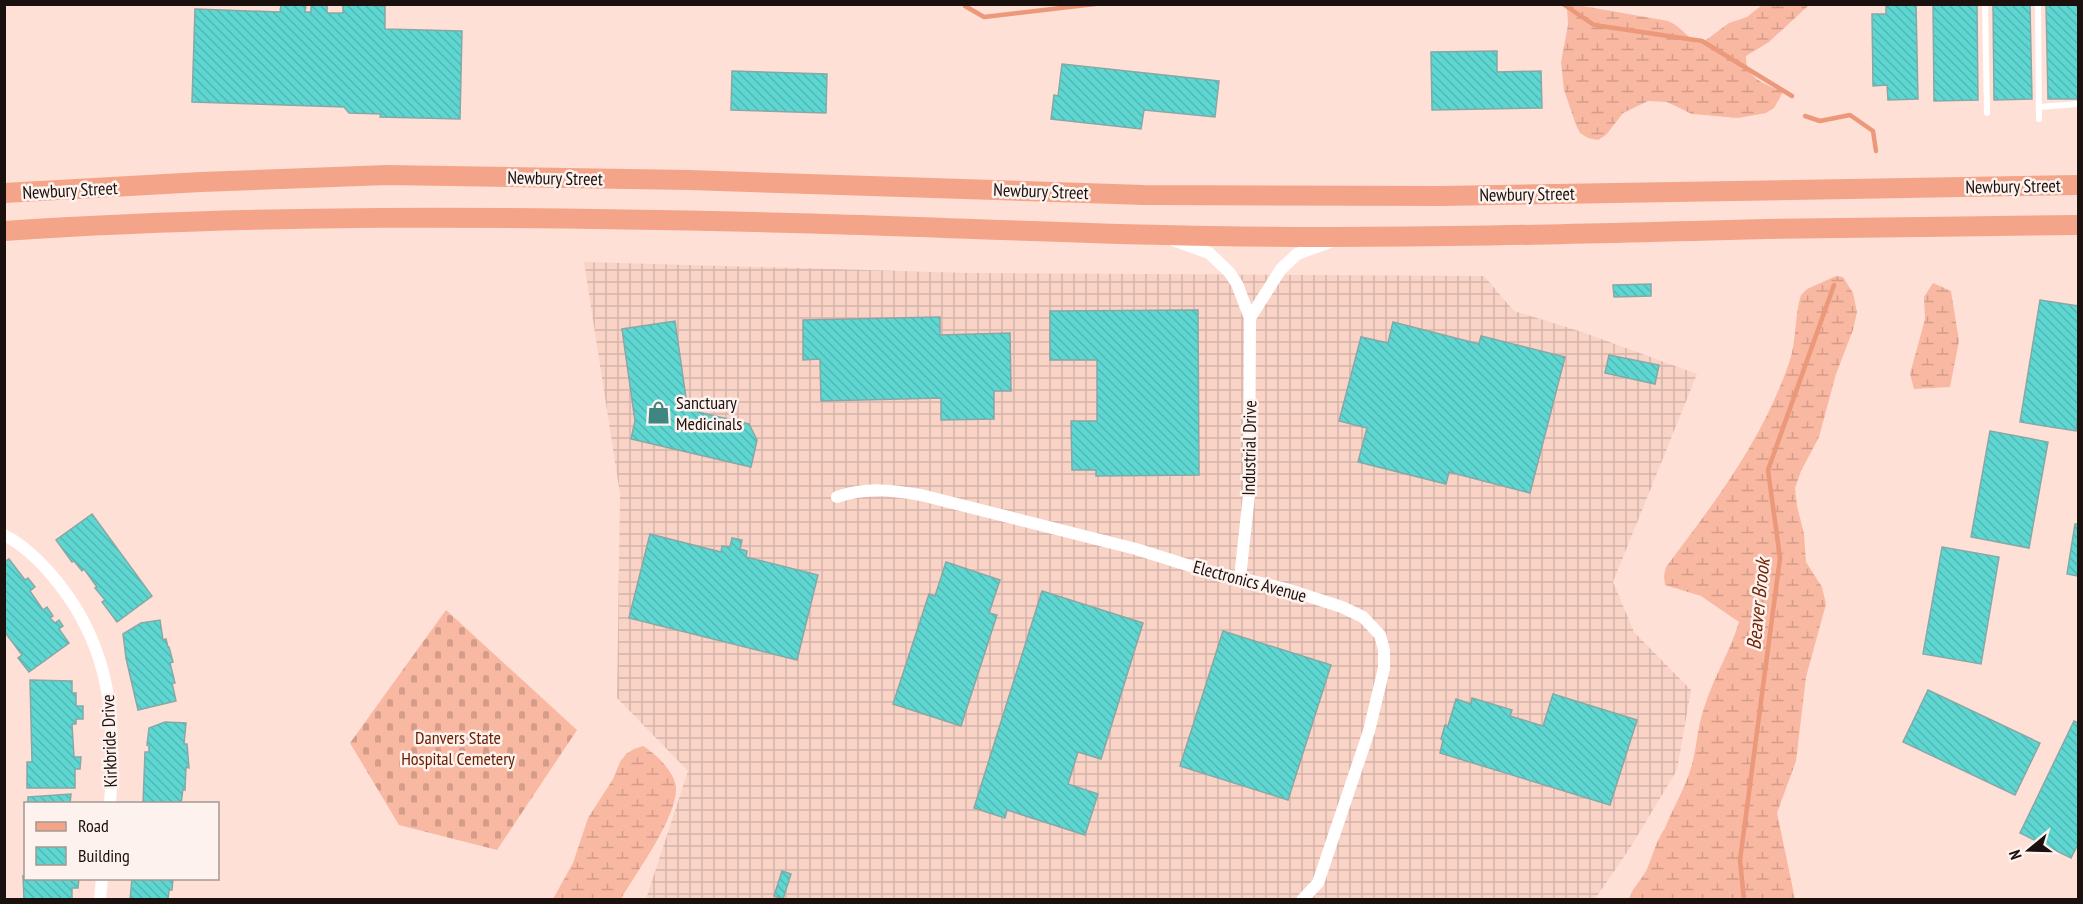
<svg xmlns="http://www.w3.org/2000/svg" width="2083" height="904" viewBox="0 0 2083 904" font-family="'PT Sans Narrow',sans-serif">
<defs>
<pattern id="industrial-grid" width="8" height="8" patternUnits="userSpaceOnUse" patternTransform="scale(1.5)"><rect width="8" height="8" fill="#f9d3c6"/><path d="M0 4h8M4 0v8" fill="none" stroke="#d5b4a9"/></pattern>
<pattern id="wetland-marsh" width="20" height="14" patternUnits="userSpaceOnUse" patternTransform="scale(1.5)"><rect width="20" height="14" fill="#f8b8a2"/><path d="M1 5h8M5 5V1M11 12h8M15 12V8" fill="none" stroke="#d49d8a"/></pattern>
<pattern id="cemetery-stones" width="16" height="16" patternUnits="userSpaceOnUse" patternTransform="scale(1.5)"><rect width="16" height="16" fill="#f8b8a2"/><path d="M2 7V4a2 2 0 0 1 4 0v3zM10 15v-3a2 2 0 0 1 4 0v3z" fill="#d49d8a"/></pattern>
<pattern id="building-back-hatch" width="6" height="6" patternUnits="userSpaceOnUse" patternTransform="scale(1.5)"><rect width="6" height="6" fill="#5ed7d2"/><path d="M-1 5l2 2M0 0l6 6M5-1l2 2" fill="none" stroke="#51b8b3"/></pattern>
</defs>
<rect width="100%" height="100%" fill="#ffe0d6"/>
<polygon fill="url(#industrial-grid)" points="584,262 969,273 1484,276 1514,311 1582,332 1697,374 1613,582 1634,632 1691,690 1677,770 1630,848 1595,899 646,899 688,771 617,698 620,494"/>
<g fill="url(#wetland-marsh)">
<path d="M1577,5L1668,21C1680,26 1686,36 1697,43L1706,40L1729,23L1747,17L1762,5H1809L1769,42L1746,56C1745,79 1765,83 1783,92L1774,108L1766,113L1738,118L1692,114L1667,102L1648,101L1623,113L1606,135L1598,140L1588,138L1580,133L1576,125L1564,90L1561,62L1568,25L1567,6Z"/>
<path d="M1836,276L1843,277L1853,293L1857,312L1853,330L1836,374L1819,437L1801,471L1795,488L1797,506L1804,534L1806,562L1822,587L1826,604L1806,677L1796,761L1777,813L1795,899H1629C1632,888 1642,880 1647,869C1653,855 1656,841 1665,828C1673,808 1685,788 1691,768C1697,748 1697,728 1704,708C1713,678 1730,652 1739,622L1701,596L1665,585L1664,576L1666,567C1715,502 1762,441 1789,363C1797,341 1794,317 1801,295L1807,289Z"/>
<polygon points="1933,283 1951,291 1959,341 1950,387 1914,389 1910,374 1925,319 1924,297"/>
<path d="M643,746C656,754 675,772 676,788C677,818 636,873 621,899H553L573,863L588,818L613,779L620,762L626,754L634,749Z"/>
</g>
<polygon fill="url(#cemetery-stones)" points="446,610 577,730 497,850 399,825 350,743"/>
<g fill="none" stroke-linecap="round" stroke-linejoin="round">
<g stroke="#eb987b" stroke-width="4.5">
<polyline points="1563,4 1594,25 1702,41 1792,96"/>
<polyline points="965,6 984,17 1095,4"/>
<polyline points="1805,116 1820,121 1850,115 1873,131 1876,151"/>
<polyline points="1744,900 1740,860 1780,558 1768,470 1834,285"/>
</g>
</g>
<g fill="url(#building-back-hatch)" stroke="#87a8a6" stroke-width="1.5">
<polygon points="281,4 306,5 305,12 311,12 311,4 327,4 327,13 343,13 343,4 385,6 385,29 462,31 460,119 380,117 381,114 349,113 344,107 192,102 195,9 280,12"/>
<polygon points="1886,4 1916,4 1918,99 1888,100 1887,85 1873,86 1872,14 1886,14"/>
<polygon points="1933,4 1977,4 1978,100 1934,101"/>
<polygon points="1993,4 2030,4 2032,99 1994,100"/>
<polygon points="2046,4 2078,4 2078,99 2048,99"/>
<polygon points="1497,51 1497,72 1541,71 1542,108 1432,110 1431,52"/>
<polygon points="1062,64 1219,81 1215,117 1144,110 1141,129 1051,119 1054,95 1058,96"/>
<polygon points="732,71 827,74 826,113 731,110"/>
<polygon points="1651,284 1651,296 1614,297 1613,285"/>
<polygon points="2040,300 2078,306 2078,417 2076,431 2020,422"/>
<polygon points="1198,310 1199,475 1096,476 1096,470 1072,470 1071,421 1097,421 1097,360 1050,360 1050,311"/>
<polygon points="940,317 940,335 1010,333 1011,391 994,391 994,419 941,420 941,398 821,401 820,359 803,360 803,320"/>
<polygon points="675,321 686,398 694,402 698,412 749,424 757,440 751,467 631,439 635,421 622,329"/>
<polygon points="1393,322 1479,344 1481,336 1565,357 1530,493 1449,472 1446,484 1358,462 1367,428 1339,421 1361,337 1388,343"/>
<polygon points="1609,355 1659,365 1655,384 1605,373"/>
<polygon points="1990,431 2048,442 2029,548 1971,537"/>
<polygon points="92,514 152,596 117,622 102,602 105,600 95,588 97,587 84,569 82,571 74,561 72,562 56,540"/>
<polygon points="2075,524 2078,524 2078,576 2067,574"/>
<polygon points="650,534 721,552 722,546 730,547 732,538 742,540 740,549 747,551 746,557 818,575 797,660 629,618"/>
<polygon points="1942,547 1999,557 1981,664 1923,654"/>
<polygon points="9,559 25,580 28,578 35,587 30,591 43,610 47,607 53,616 50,618 55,623 59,620 63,626 59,629 69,643 29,672 18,658 22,655 4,631 4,562"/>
<polygon points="946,562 1000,580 989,613 997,615 961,726 893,704 929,594 935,596"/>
<polygon points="1042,591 1143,623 1101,759 1078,752 1068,784 1098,794 1085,835 1007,810 1005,818 974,808"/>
<polygon points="160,620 163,640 166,639 168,647 169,647 173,662 170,663 175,683 172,683 176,701 138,710 126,658 123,634 141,623"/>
<polygon points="1223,631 1331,665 1288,800 1180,766"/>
<polygon points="30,680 72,681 72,693 76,693 76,706 83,706 83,719 76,719 76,724 72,724 74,757 81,757 80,769 75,769 75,788 27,788 27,762 32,762"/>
<polygon points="1928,690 2040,743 2015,795 1903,742"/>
<polygon points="1553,694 1637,720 1610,805 1440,753 1443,740 1441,739 1445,725 1448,726 1456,699 1471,704 1472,698 1512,710 1510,716 1543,726"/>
<polygon points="2074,721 2078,723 2078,844 2071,858 2020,833"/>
<polygon points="165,722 186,723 184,744 187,744 189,768 186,767 185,790 183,789 181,804 143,804 145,752 149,752 149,746 147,745 149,728"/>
<polygon points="71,794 70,804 28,804 28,797"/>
<polygon points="782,871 791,874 783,899 774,896"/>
<polygon points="23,876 26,878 79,878 78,888 72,888 72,900 24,900"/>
<polygon points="132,878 173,878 172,890 169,890 168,900 130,900"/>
</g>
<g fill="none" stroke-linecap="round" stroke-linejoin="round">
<g stroke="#fff" stroke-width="6">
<polyline points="1985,4 1987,113"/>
<polyline points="2038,4 2039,119"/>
<polyline points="2039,107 2078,104"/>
</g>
<g stroke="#fff" stroke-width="12">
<polyline points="1173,240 1209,253 1229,272 1237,284 1250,318 1249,495 1240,578"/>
<polyline points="1250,318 1281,269 1297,254 1330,242"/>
<path d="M837,497C867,487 891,490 921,495L1136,549L1200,569L1286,589L1342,607L1363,617L1380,635L1384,650V668L1369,731L1318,883L1302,900"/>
<path d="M4,535C26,546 44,565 59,584C112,651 116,722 110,804"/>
<polyline points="100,900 102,878"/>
</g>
<g stroke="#f4a589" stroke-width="20">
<polyline points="4,193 201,182 387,175 689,180 1144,195 1441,196 2078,185"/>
<path d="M4,231C254,214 505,216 755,222C908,225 1060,234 1213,236C1398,239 1582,234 1766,229C1870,227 1974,227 2078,225"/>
</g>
</g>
<defs>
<symbol id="shop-bare" viewBox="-9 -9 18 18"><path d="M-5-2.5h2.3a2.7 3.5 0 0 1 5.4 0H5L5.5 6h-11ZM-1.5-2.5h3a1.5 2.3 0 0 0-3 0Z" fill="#3f8683" stroke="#fef2ee" stroke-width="2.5" paint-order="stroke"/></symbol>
</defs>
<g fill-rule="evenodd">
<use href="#shop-bare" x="642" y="396" width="33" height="33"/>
</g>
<g text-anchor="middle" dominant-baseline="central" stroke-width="5" stroke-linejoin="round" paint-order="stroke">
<g font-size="18" fill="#1a100d" stroke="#fef2ee">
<text transform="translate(555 178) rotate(1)">Newbury Street</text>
<text transform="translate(2013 186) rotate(-1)">Newbury Street</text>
<text transform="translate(70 190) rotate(-3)">Newbury Street</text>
<text transform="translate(1041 191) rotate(2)">Newbury Street</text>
<text transform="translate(1527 194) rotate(-1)">Newbury Street</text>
<text transform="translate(1249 448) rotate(-89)">Industrial Drive</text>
<text transform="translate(1250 581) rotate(15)">Electronics Avenue</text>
<text transform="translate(109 741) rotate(-92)">Kirkbride Drive</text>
</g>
<g font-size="18" fill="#1a100d" stroke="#fef2ee" text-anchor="start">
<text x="676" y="402">Sanctuary<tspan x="676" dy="21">Medicinals</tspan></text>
</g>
<g font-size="18" fill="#692001" stroke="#fef2ee">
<text x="458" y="737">Danvers State<tspan x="458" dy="21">Hospital Cemetery</tspan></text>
</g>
<g font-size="20" font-style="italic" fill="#6f2608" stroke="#fef2ee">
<text transform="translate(1758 604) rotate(-84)">Beaver Brook</text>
</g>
</g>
<rect width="2083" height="904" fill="none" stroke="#1a100d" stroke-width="12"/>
<rect x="24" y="802" width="195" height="78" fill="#fef2ee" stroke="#a39894" stroke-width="1.5"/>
<rect x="36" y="822" width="30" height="9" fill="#f4a589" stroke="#a39894" stroke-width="1.5"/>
<text x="78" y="832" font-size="18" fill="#1a100d">Road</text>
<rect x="36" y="847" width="30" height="18" fill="url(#building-back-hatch)" stroke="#a39894" stroke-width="1.5"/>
<text x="78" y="862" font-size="18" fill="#1a100d">Building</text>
<g transform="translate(2029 850) rotate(251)" stroke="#fef2ee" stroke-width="4.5" paint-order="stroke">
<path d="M0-4.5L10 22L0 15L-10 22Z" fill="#1a100d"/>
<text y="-9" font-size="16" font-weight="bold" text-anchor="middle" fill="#1a100d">N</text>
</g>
</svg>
